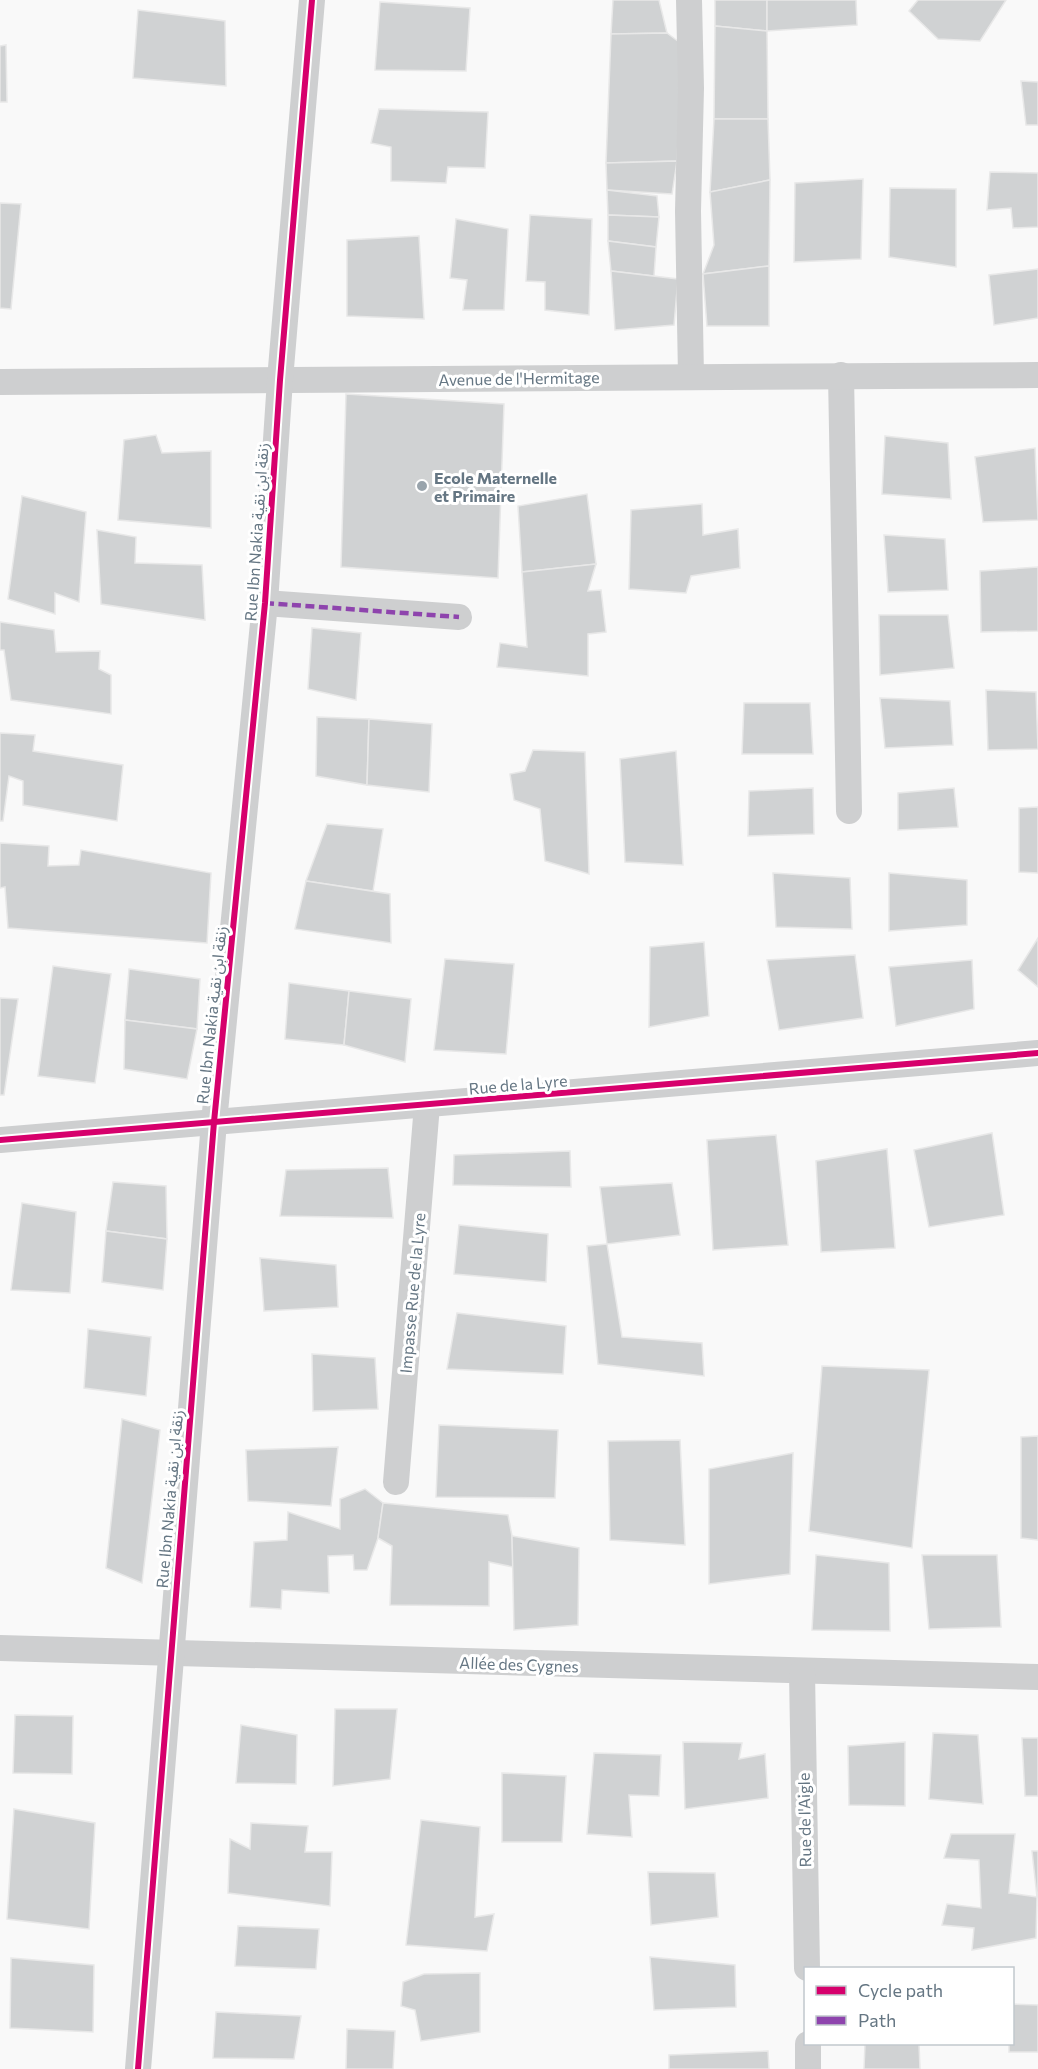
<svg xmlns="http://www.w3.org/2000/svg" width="1038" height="2069" viewBox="0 0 1038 2069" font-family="Commissioner,'Noto Sans Arabic',sans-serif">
<rect width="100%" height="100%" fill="#f9f9f9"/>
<g fill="#d0d2d3" stroke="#e8e8e8" stroke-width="1.5">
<polygon points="613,0 659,0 667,33 611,34"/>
<polygon points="715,0 767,0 767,31 715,26"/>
<polygon points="767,0 856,0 857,25 767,31"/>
<polygon points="918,0 1006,0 980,41 938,39 909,11"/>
<polygon points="380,2 470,8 466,71 375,70"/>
<polygon points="138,10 225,21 226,86 133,78"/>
<polygon points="715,26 767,31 768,119 714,119"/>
<polygon points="667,33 683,45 677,161 606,163 611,34"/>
<polygon points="6,45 7,102 0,102 0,46"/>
<polygon points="1021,81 1038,82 1038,125 1026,125"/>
<polygon points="379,109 488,112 485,168 448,167 446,183 391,181 391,147 371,143"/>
<polygon points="714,119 768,119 770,180 710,192"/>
<polygon points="677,161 672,194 607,190 606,163"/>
<polygon points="990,172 1038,173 1038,227 1013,228 1011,208 987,210"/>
<polygon points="863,179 861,259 794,262 795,183"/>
<polygon points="770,180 769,266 703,274 714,245 710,192"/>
<polygon points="890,188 956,189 956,267 889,257"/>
<polygon points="607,190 657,196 659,217 608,215"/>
<polygon points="0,203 21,204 11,309 0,308"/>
<polygon points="530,215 592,219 589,315 545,310 545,282 526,281"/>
<polygon points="608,215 659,217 656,247 608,241"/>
<polygon points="456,219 508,229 504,310 463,310 467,280 450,278"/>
<polygon points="419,236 424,319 347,316 347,240"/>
<polygon points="608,241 656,247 654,276 611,271"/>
<polygon points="769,266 769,326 707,326 703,274"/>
<polygon points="1038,269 1038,318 994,325 989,275"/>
<polygon points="611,271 678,279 674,325 615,330"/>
<polygon points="346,394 504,404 498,578 341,567"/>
<polygon points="156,435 162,453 211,451 211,528 118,520 124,440"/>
<polygon points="885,436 948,443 951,499 882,494"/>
<polygon points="1035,448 1038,520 983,522 975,457"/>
<polygon points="587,494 596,564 522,572 518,506"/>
<polygon points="22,496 86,512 79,602 55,593 55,614 8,599"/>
<polygon points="702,504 703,535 738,529 740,568 691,576 686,593 629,589 631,510"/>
<polygon points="97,530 136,537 135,563 202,565 205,620 101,604"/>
<polygon points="884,535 945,539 948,590 888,592"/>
<polygon points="596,564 588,591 601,590 606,632 588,634 588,676 497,667 500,643 527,647 522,572"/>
<polygon points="1038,567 1038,631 981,632 980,571"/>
<polygon points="879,615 948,615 954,668 880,675"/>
<polygon points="0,622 54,630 56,652 100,651 99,669 111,675 111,714 11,700 4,650 0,650"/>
<polygon points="312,628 361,633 356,700 308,689"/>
<polygon points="986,690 1036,692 1038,749 988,750"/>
<polygon points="880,698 950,701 953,745 885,748"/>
<polygon points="744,703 810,703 813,754 742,754"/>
<polygon points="317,717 369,719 367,785 316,776"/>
<polygon points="369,719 432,724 429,792 367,785"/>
<polygon points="0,733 35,735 33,751 123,765 117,821 23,805 23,781 9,776 3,821 0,821"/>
<polygon points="533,750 585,752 589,874 545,861 540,809 514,800 510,774 525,771"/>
<polygon points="676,751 683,865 625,862 620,759"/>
<polygon points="813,788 814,834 748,836 749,791"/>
<polygon points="954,788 958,827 898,830 898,793"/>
<polygon points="1038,807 1038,873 1019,872 1019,808"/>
<polygon points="327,824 383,829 373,891 306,881"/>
<polygon points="0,843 49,846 48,866 79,865 81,850 211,873 207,943 8,928 5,887 0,888"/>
<polygon points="773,873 850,878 852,929 776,927"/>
<polygon points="889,873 967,880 967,925 889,931"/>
<polygon points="306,881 390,894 391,943 295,929"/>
<polygon points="1038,938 1038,987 1018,970"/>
<polygon points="704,942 709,1016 649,1027 650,947"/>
<polygon points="855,955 863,1018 779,1030 767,960"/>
<polygon points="445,959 514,964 506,1054 434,1050"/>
<polygon points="972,960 974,1009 896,1026 889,967"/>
<polygon points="53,966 111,974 95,1083 38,1076"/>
<polygon points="129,969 200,979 197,1029 125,1020"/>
<polygon points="289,983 349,991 344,1045 285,1039"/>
<polygon points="349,991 411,999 405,1062 344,1045"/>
<polygon points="0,998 18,999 4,1095 0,1095"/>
<polygon points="125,1020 197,1029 187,1079 124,1069"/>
<polygon points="992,1133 1004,1215 929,1227 914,1150"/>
<polygon points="776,1135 788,1245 713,1250 707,1140"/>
<polygon points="887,1149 895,1248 821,1252 816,1161"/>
<polygon points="570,1151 571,1187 453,1185 454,1155"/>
<polygon points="388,1168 393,1218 280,1216 286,1170"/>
<polygon points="113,1182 166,1186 167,1239 106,1231"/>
<polygon points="672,1183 680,1235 607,1244 600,1187"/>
<polygon points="22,1203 76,1212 70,1293 11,1290"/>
<polygon points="459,1225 548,1234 546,1282 454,1274"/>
<polygon points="106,1231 167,1239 163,1290 102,1282"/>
<polygon points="607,1244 622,1337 702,1343 704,1376 598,1364 587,1246"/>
<polygon points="260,1258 336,1265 338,1307 264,1311"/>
<polygon points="457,1313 566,1326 563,1374 447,1369"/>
<polygon points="88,1329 151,1337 146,1396 84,1388"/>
<polygon points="312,1354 375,1358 378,1409 313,1411"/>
<polygon points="822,1366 929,1370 912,1548 809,1531"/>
<polygon points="122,1419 160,1430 142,1583 106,1568"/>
<polygon points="439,1425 558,1430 555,1498 436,1497"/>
<polygon points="1038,1436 1038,1540 1021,1538 1021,1437"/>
<polygon points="680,1440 685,1545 610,1540 608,1441"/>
<polygon points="338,1447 331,1506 248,1501 246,1450"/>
<polygon points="793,1453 790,1574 709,1584 709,1469"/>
<polygon points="365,1489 383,1503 378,1538 367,1570 354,1570 353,1555 328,1556 329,1593 282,1590 281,1609 250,1607 254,1542 287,1540 288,1512 340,1529 340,1499"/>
<polygon points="383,1503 508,1515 512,1536 513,1567 489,1562 489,1606 390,1605 392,1546 378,1538"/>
<polygon points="512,1536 579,1548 578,1625 514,1630"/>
<polygon points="816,1555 889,1563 890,1631 812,1630"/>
<polygon points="922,1555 997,1555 1001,1627 929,1629"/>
<polygon points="335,1709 397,1709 390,1779 333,1786"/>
<polygon points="15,1715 73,1716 72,1774 13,1773"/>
<polygon points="241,1725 297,1735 296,1784 236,1783"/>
<polygon points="933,1733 978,1735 983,1804 929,1799"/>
<polygon points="1022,1738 1038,1738 1038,1796 1025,1796"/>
<polygon points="683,1742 742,1743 739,1759 765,1754 768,1798 685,1809"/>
<polygon points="905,1742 905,1806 849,1805 848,1746"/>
<polygon points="594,1753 661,1755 659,1796 629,1795 632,1837 587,1834"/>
<polygon points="502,1773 566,1776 562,1842 502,1842"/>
<polygon points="14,1809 95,1823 89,1929 7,1919"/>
<polygon points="421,1820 480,1827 475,1917 494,1914 487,1951 406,1945"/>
<polygon points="251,1823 308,1826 305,1852 332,1852 330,1906 228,1893 230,1839 250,1849"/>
<polygon points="951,1834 1015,1834 1009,1893 1037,1897 1036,1938 972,1950 974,1928 942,1925 947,1904 981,1908 979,1860 944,1858"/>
<polygon points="1032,1851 1038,1851 1038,1897 1037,1897"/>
<polygon points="648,1872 715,1873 718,1917 651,1925"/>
<polygon points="238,1926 319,1929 316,1969 235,1966"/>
<polygon points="650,1957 735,1965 736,2007 654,2010"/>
<polygon points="11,1958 94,1965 93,2032 10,2028"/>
<polygon points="480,1973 480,2032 421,2041 415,2010 401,2006 403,1982 424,1974"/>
<polygon points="1012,2004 1038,2005 1038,2052 1009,2052 1009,2044 1012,2044"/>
<polygon points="216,2012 301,2016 294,2059 213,2058"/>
<polygon points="347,2029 395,2031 393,2069 346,2069"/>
<polygon points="865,2044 919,2044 920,2069 864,2069"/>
<polygon points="768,2051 769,2069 669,2069 669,2055"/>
</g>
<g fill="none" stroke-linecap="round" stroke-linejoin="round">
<g stroke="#cecfd0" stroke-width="26">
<polyline points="689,0 691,88 688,211 691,376"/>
<polyline points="841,375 849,811"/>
<polyline points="0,382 1038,375"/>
<polyline points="265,603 459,617"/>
<polyline points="0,1140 1038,1053"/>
<polyline points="396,1482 427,1105"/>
<polyline points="0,1648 1038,1677"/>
<polyline points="802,1672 807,1968"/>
<polyline points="808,2044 808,2069"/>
<polyline points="138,2069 214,1122 265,603 280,380 312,0"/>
</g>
<polyline stroke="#8e44ad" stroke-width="4.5" stroke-dasharray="9 4.5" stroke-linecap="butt" points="265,603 459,617"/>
<defs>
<g id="cycleway">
<polyline points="0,1140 1038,1053"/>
<polyline points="138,2069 214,1122 265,603 280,380 312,0"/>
</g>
</defs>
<use href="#cycleway" stroke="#fff" stroke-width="10"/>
<use href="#cycleway" stroke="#d6006c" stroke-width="6"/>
</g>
<circle fill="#99a4ac" stroke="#fff" stroke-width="2" cx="422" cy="486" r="6"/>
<g text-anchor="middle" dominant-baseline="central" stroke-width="6" stroke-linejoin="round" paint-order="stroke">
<g font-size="16" fill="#657683" stroke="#fff">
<text transform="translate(519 378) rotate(-1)">Avenue de l'Hermitage</text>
<text transform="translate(256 532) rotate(-86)">Rue Ibn Nakia زنقة ابن نقية</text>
<text transform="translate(211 1015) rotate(-84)">Rue Ibn Nakia زنقة ابن نقية</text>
<text transform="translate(518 1084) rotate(-5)">Rue de la Lyre</text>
<text transform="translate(412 1293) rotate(-85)">Impasse Rue de la Lyre</text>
<text transform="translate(169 1499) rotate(-85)">Rue Ibn Nakia زنقة ابن نقية</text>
<text transform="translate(519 1664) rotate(2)">Allée des Cygnes</text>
<text transform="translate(804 1820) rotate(-91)">Rue de l'Aigle</text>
</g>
<g font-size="16" font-weight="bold" fill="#657683" stroke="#fff" text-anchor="start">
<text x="434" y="477">Ecole Maternelle<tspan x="434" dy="18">et Primaire</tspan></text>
</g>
</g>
<rect x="804" y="1967" width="210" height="78" fill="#ffffff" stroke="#c1c8cd" stroke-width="1.5"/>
<rect x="816" y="1986" width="30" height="9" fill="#d6006c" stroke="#c1c8cd" stroke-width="1.5"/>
<text x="858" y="1997" font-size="18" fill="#657683">Cycle path</text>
<rect x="816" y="2016" width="30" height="9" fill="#8e44ad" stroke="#c1c8cd" stroke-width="1.5"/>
<text x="858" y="2027" font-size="18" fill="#657683">Path</text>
</svg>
